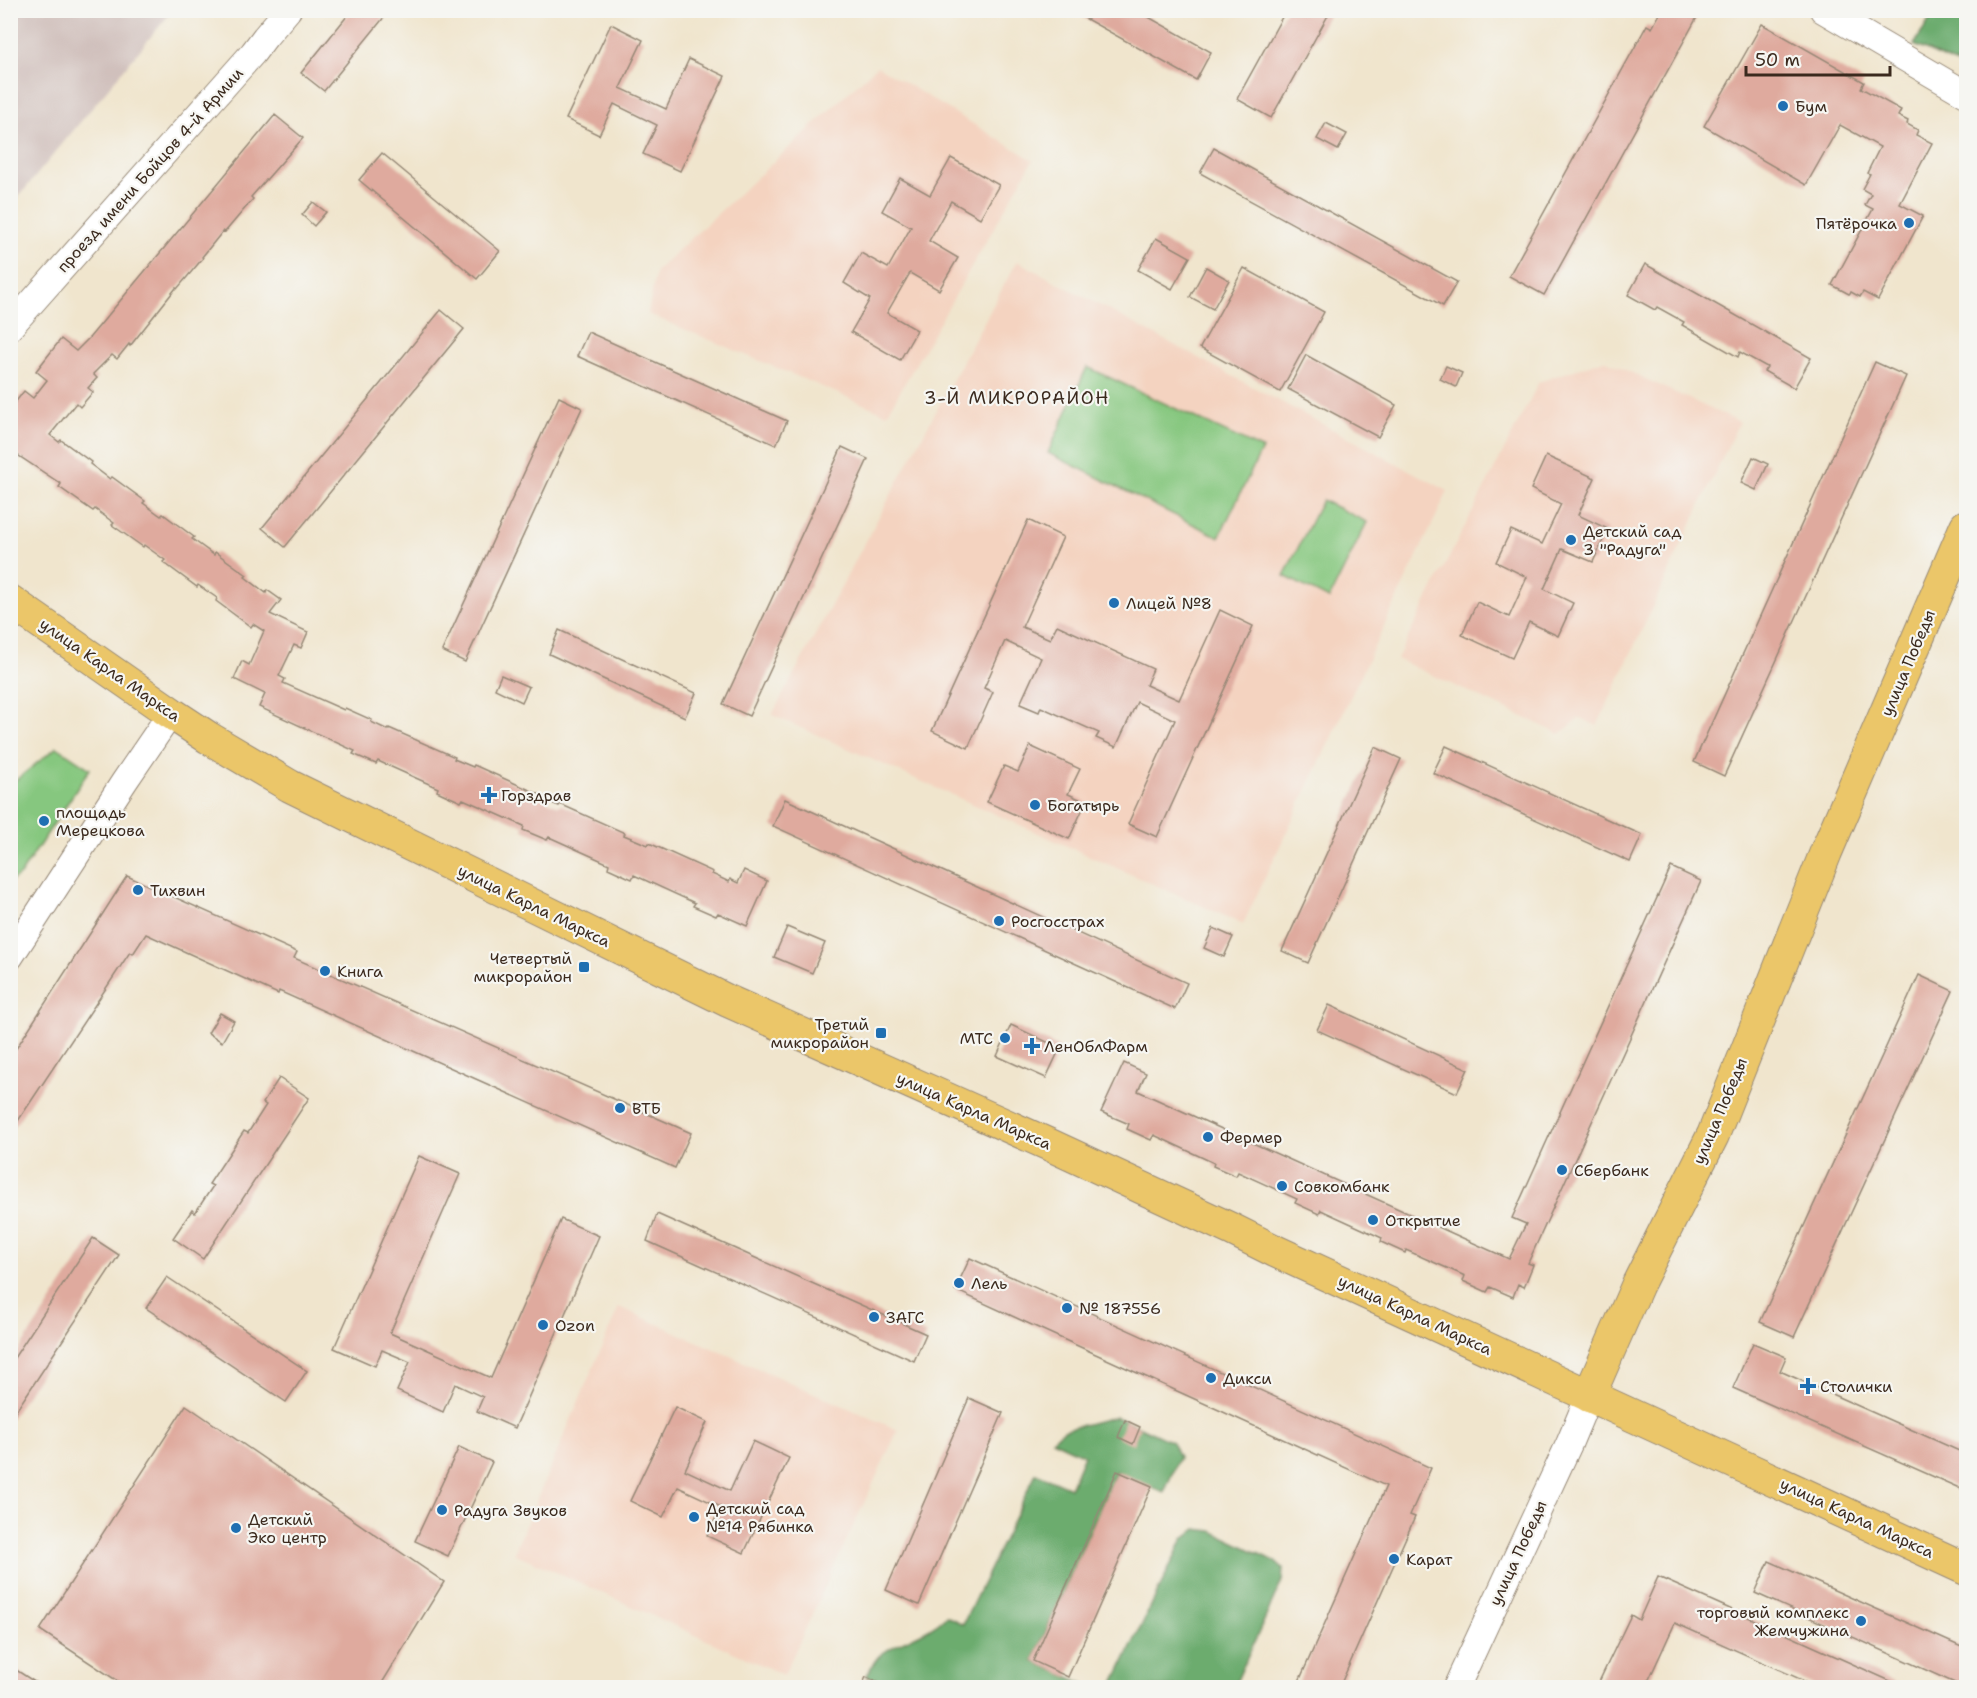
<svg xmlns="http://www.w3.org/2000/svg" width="1977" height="1698" viewBox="0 0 1977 1698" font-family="'Shantell Sans',sans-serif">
<rect width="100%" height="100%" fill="#f6f6f2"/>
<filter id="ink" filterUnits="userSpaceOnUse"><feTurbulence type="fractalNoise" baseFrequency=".0167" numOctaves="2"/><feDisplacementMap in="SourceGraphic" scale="12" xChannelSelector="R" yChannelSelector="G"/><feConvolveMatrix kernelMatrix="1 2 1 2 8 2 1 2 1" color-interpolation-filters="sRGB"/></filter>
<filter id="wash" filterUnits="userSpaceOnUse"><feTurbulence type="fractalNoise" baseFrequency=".008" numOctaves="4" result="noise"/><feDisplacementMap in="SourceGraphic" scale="24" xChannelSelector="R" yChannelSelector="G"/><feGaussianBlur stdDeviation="1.35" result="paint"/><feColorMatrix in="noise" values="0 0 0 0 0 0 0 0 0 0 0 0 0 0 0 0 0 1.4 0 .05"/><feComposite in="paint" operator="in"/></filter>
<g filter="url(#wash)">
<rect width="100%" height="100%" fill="#f0e5cd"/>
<g fill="#f4d3c0">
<polygon points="877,66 1033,160 887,414 648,314 656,271"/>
<polygon points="1017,261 1448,491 1243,924 772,715"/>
<polygon points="1604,360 1739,422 1597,726 1580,718 1560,734 1397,659 1539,382"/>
<polygon points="619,1307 898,1430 784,1675 514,1553"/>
</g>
<polygon fill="#d0c0bc" points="11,10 172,11 11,206 10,11"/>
<g fill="#86c77f" stroke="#60784e" stroke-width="1.5">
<polygon points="1087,367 1262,449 1219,537 1048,453"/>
<polygon points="1322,500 1367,522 1329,599 1284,576"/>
<polygon points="57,747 90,769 20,875 11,881 11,784"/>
</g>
<g fill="#6cac6e" stroke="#546b46" stroke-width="1.5">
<polygon points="1935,11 1966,11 1966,68 1914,45"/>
<path d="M1114,1417L1125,1420L1172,1442L1179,1457L1164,1493L1116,1471L1033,1661L1091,1687L891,1688L866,1677C871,1668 875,1658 883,1653C903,1638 927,1635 946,1616L963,1624L1036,1473L1070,1488L1084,1455L1052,1440L1064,1430Z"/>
<polygon points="1196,1529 1212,1531 1274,1561 1283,1569 1282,1581 1234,1687 1112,1687 1183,1539"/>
</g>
<g id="blocks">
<g fill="#dfaa9e">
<polygon points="352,10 390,10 324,91 301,73"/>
<polygon points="1070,10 1136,10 1211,52 1196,80"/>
<polygon points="1286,10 1331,10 1271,118 1237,99"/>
<polygon points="1658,10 1701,10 1544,295 1509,276 1647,25 1652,28 1661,12"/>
<polygon points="611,24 643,40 620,88 666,109 689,59 725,76 680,171 643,154 657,125 614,104 599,135 566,119"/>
<polygon points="1762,24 1864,82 1861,88 1901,110 1898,116 1908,121 1907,124 1918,130 1916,135 1932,143 1900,204 1923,216 1878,300 1863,292 1860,297 1851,292 1849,294 1832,285 1873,209 1865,205 1871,194 1862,189 1870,174 1867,173 1880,147 1840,125 1806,185 1704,126"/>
<polygon points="275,115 303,138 251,197 253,199 225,232 223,231 202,257 203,258 177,289 176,288 130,346 129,344 117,359 112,355 93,374 97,378 88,388 93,392 80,407 76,403 50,435 59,442 61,440 91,462 90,464 110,479 112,477 145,501 143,503 161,516 163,514 194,537 192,539 214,555 215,552 247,575 245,577 266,593 267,590 281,600 270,614 308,632 301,648 294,645 279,676 285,679 283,683 344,710 345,708 372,720 371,722 388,730 389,728 455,757 454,759 473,767 474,765 543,796 542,799 559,806 560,804 625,833 624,835 648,845 649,843 713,872 712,874 729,882 730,879 738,883 744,870 767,881 747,926 718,913 716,916 693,906 695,903 634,875 632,879 608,868 609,864 549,837 547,840 523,830 524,826 463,799 461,802 437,791 438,788 378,761 376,764 353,754 355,751 259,707 265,694 234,679 242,661 249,665 264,631 253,624 251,627 216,601 217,598 198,585 197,587 163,562 165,560 144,545 143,547 112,525 114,523 95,509 93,511 59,487 61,484 10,450 10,409 24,391 33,398 47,380 36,371 61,339 76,351 90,337"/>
<polygon points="1326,123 1347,134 1338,150 1317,139"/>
<polygon points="1214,148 1457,282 1443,306 1200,173"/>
<polygon points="382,153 500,251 477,279 359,180"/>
<polygon points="951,158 999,185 980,218 951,201 929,241 958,258 939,290 910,273 887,313 917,330 900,360 851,332 870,299 844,283 861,253 888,268 911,227 882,211 900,178 930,195"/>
<polygon points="313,202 326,212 314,226 302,215"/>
<polygon points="1156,238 1190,257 1172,289 1138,270"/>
<polygon points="1645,264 1811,358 1794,388 1764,371 1767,367 1740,352 1738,357 1682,325 1684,322 1657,307 1655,310 1628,295"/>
<polygon points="1206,267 1229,280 1213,309 1190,297"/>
<polygon points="1244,268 1324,312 1280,392 1200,348"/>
<polygon points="441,310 464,329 285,547 262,528"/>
<polygon points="588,332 787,421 776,445 577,356"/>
<polygon points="1306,355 1396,405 1378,437 1288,389"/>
<polygon points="1875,362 1906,376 1724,776 1694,762"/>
<polygon points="1446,366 1462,373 1456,387 1440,379"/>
<polygon points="559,397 582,408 465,662 442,651"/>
<polygon points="842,447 868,459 749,716 723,704"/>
<polygon points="1546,456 1595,478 1578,515 1608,529 1593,562 1562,549 1544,589 1573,603 1558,636 1529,622 1512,658 1462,635 1477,602 1509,617 1527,577 1496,562 1511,530 1542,544 1561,504 1531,489"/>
<polygon points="1753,457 1768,464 1756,490 1741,483"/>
<polygon points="1028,520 1063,537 1022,627 1050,639 1057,625 1153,669 1146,685 1179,700 1220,610 1253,626 1157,837 1128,824 1175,720 1137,702 1116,747 1096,738 1099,733 1041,707 1039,712 1020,704 1041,658 1005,641 984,688 993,692 968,748 932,731"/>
<polygon points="559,630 696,693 685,717 549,654"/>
<polygon points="501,675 529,687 522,702 495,689"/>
<polygon points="1030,746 1080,769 1068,794 1086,802 1069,839 987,802 1004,766 1018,772"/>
<polygon points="1446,746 1642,835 1630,862 1433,773"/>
<polygon points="1375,747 1401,759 1308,963 1282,951"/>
<polygon points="785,799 1187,983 1175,1009 773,826"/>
<polygon points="1671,867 1701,881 1528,1263 1533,1265 1524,1287 1518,1284 1513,1297 1490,1287 1487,1292 1463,1281 1465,1276 1406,1250 1405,1253 1381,1242 1382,1238 1321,1210 1319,1214 1295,1203 1297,1199 1238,1172 1236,1176 1213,1166 1214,1163 1154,1135 1151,1140 1127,1129 1129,1124 1101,1112 1124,1063 1146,1073 1138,1091 1509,1259 1526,1224 1512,1218"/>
<polygon points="127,876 297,952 294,958 691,1133 675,1168 279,991 278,994 146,934 133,954 130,952 10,1133 10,1058"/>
<polygon points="787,927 825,943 812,973 774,957"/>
<polygon points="1213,928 1233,937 1224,957 1204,948"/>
<polygon points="1919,975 1953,991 1794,1337 1760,1322"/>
<polygon points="1329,1005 1468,1069 1457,1093 1317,1030"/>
<polygon points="220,1013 234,1021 222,1042 208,1033"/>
<polygon points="1011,1025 1060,1048 1046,1078 997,1056"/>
<polygon points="279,1078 309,1098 203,1259 173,1238 192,1210 195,1213 213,1186 209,1184 244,1131 248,1133 266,1105 263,1103"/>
<polygon points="419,1156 460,1174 390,1333 491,1378 561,1219 599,1236 515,1428 477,1411 483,1397 455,1384 443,1412 397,1391 410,1362 382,1350 375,1366 334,1348"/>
<polygon points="657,1214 926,1334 914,1361 647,1241"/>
<polygon points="93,1238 119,1255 10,1420 10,1364"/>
<polygon points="970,1258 1431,1468 1410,1515 1415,1517 1339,1688 1296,1688 1386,1486 955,1290"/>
<polygon points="167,1277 307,1371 286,1402 146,1308"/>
<polygon points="1753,1343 1786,1357 1780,1371 1966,1454 1966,1491 1733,1388"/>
<polygon points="969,1398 1003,1413 919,1605 886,1590"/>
<polygon points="186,1405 444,1582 379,1688 128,1688 40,1630"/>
<polygon points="675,1407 707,1422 685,1470 730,1491 753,1441 789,1458 744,1553 707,1536 721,1507 678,1487 663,1517 630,1501"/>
<polygon points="1125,1420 1140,1427 1133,1444 1118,1437"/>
<polygon points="459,1447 492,1462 448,1556 415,1541"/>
<polygon points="1117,1471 1152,1486 1068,1677 1033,1661"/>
<polygon points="1769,1561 1966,1649 1966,1688 1755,1593"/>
<polygon points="1658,1577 1719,1604 1906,1688 1820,1688 1675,1623 1645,1688 1596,1688 1631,1615 1639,1620"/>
<polygon points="10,1666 44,1688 10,1688"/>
<polygon points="866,1677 891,1688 861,1688"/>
</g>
</g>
</g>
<g filter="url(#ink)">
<use href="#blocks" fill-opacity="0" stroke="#968876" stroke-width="1.5"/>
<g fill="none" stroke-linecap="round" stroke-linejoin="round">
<defs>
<g id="minor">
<polyline points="1823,10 1966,94"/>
<polyline points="10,327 253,53 265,37 288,10"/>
<polyline points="10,957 124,782 171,713"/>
<polyline points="1456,1688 1569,1444 1589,1396"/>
</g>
<g id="major">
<polyline points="10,601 171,713 209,738 290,786 728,1001 1050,1145 1231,1229 1275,1251 1966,1569"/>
<polyline points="1589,1396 1638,1284 1713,1135 1826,852 1966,526"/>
</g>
</defs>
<use href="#minor" stroke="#968876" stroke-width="28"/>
<use href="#major" stroke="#968876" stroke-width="34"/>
<use href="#minor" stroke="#fff" stroke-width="26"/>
<use href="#major" stroke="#ebc669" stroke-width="32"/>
</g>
</g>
<g fill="#1f6fb2" stroke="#f6f6f2" stroke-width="2">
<circle cx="1783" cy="106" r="6"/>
<circle cx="1909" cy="223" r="6"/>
<circle cx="1571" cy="540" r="6"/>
<circle cx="1114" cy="603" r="6"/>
<path d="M486 786h6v6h6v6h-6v6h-6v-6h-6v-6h6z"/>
<circle cx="1035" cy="805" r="6"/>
<circle cx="44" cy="821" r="6"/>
<circle cx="138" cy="890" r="6"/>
<circle cx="999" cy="921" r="6"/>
<rect x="578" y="961" width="12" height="12" rx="3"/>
<circle cx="325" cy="971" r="6"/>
<rect x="875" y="1027" width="12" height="12" rx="3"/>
<circle cx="1005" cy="1038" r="6"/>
<path d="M1029 1037h6v6h6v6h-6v6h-6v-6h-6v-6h6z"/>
<circle cx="620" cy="1108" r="6"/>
<circle cx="1208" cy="1137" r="6"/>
<circle cx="1562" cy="1170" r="6"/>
<circle cx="1282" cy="1186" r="6"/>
<circle cx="1373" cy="1220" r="6"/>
<circle cx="959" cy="1283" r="6"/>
<circle cx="1067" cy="1308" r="6"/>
<circle cx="874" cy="1317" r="6"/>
<circle cx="543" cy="1325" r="6"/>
<circle cx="1211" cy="1378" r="6"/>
<path d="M1805 1377h6v6h6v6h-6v6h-6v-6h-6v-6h6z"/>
<circle cx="442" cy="1510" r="6"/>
<circle cx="694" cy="1517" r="6"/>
<circle cx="236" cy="1528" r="6"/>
<circle cx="1394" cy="1559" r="6"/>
<circle cx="1861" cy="1621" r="6"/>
</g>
<g text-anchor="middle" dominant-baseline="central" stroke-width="4.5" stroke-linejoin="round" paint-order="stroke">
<g font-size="16" fill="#3b2a1e" stroke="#f6f6f2" text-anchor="start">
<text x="1795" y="106">Бум</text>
<text x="1897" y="223" text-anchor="end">Пятёрочка</text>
<text x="1583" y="531">Детский сад<tspan x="1583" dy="18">3 "Радуга"</tspan></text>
<text x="1126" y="603">Лицей №8</text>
<text x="501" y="795">Горздрав</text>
<text x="1047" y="805">Богатырь</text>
<text x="56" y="812">площадь<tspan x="56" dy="18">Мерецкова</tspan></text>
<text x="150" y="890">Тихвин</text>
<text x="1011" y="921">Росгосстрах</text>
<text x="572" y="958" text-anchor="end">Четвертый<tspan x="572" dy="18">микрорайон</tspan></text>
<text x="337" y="971">Книга</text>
<text x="869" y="1024" text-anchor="end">Третий<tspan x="869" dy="18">микрорайон</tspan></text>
<text x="993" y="1038" text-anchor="end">МТС</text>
<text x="1044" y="1046">ЛенОблФарм</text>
<text x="632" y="1108">ВТБ</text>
<text x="1220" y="1137">Фермер</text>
<text x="1574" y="1170">Сбербанк</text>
<text x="1294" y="1186">Совкомбанк</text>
<text x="1385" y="1220">Открытие</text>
<text x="971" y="1283">Лель</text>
<text x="1079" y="1308">№ 187556</text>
<text x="886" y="1317">ЗАГС</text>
<text x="555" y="1325">Ozon</text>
<text x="1223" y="1378">Дикси</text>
<text x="1820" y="1386">Столички</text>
<text x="706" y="1508">Детский сад<tspan x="706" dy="18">№14 Рябинка</tspan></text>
<text x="454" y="1510">Радуга Звуков</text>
<text x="248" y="1519">Детский<tspan x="248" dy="18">Эко центр</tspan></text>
<text x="1406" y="1559">Карат</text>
<text x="1849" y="1612" text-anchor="end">торговый комплекс<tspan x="1849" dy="18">Жемчужина</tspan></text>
</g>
<g font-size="16" fill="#3b2a1e" stroke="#f6f6f2">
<text transform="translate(150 170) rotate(-48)">проезд имени Бойцов 4-й Армии</text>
<text transform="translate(1908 663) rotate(-67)">улица Победы</text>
<text transform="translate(110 670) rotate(35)">улица Карла Маркса</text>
<text transform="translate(534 906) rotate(26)">улица Карла Маркса</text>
<text transform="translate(974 1111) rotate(24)">улица Карла Маркса</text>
<text transform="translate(1720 1111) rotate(-67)">улица Победы</text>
<text transform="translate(1415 1315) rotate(25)">улица Карла Маркса</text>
<text transform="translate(1857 1518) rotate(25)">улица Карла Маркса</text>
<text transform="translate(1518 1553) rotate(-65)">улица Победы</text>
</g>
<g font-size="18" letter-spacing="1.5" fill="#3b2a1e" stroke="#f6f6f2">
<text x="1017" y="398">3-Й МИКРОРАЙОН</text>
</g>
</g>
<rect width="1977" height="1698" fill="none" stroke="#f6f6f2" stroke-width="36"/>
<path d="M1746 66v9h144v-9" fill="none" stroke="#3b2a1e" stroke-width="3"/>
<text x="1755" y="66" font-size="18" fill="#3b2a1e" stroke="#f6f6f2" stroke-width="4.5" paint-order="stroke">50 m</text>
</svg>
